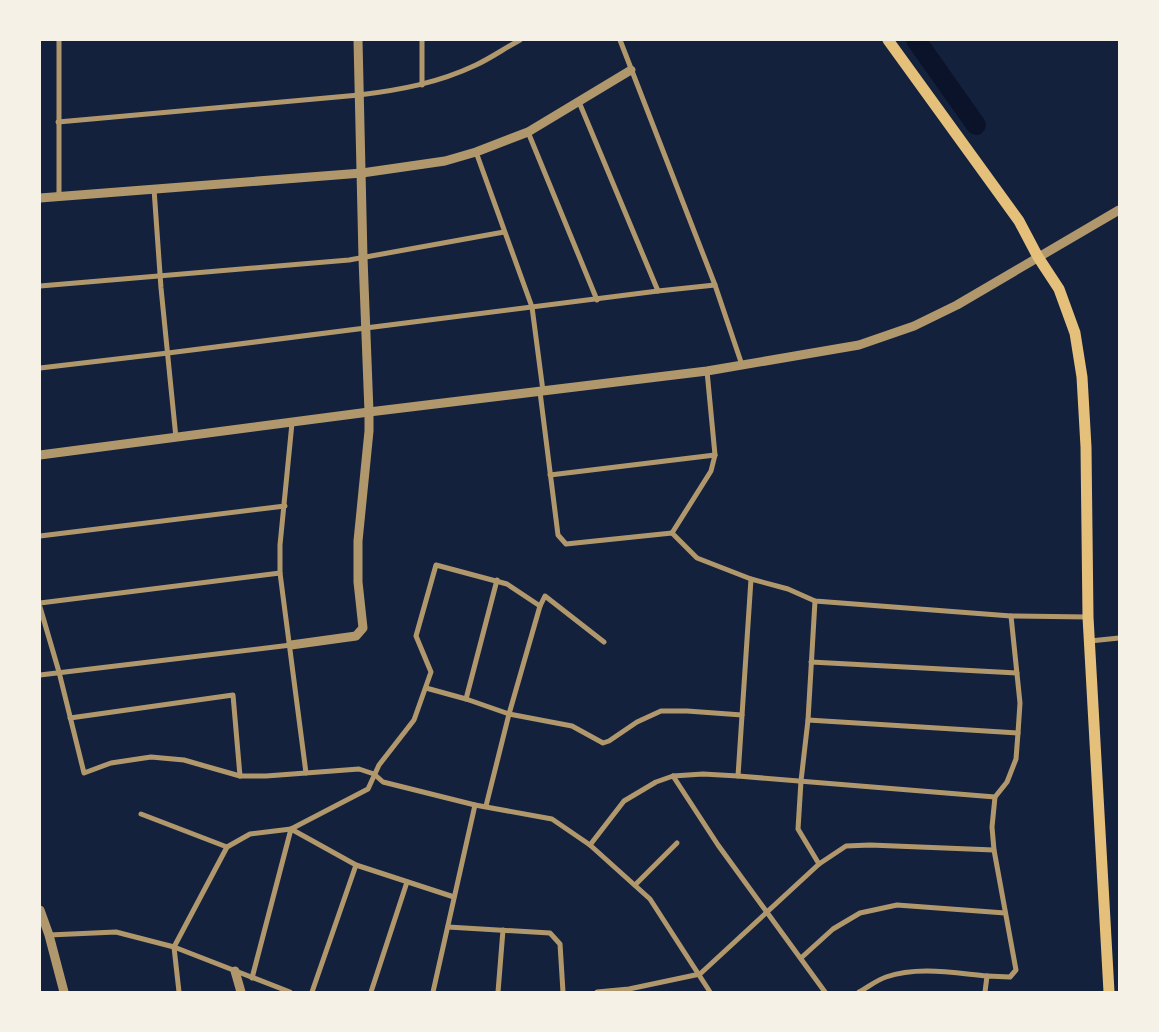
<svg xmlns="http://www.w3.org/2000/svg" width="1159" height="1032" viewBox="0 0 1159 1032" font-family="'Public Sans',sans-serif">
<rect width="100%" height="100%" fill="#14213d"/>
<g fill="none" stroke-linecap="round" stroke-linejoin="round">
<polyline stroke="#0b132b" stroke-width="20" points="916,40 976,125"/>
<g stroke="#b1986c" stroke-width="5">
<polyline points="59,40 59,197"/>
<polyline points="422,40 422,85"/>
<polyline points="620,40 715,285 742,365"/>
<polyline points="579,102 658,291"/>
<path d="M58,122L359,95C400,90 438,83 476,65C491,58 505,48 520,40"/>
<polyline points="528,132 597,300"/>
<polyline points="476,152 532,307 543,391"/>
<polyline points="154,189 161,288 176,438"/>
<polyline points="40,286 349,260 504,232"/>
<polyline points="40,368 168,353 658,291 715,285"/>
<polyline points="540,392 558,535 566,544 672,533"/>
<polyline points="292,423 280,545 280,573 306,773"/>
<polyline points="550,475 715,455"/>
<polyline points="672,533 697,558 751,579 788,589 815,601 1011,616 1088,617"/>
<polyline points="672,533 711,471 715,455 707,371"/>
<polyline points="40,536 285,506"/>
<polyline points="815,601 808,720 801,781 798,829 819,864"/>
<polyline points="40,603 280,573"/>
<polyline points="40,607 59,672 84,773 111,763 151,757 184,760 240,776 266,776 359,769 374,774 383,782 475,805 552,819 590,845 650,899 710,992"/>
<polyline points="1090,641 1119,638"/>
<polyline points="811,662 1017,673"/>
<polyline points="40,675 291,645"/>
<polyline points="426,688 466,699 509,714 572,726 603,743 609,741 637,722 661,711 687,711 742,715"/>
<polyline points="466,699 497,580"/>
<polyline points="70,718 233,695 240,776"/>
<polyline points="808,720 1018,733"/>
<polyline points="673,776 718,845 825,992"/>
<polyline points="738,776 751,579"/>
<polyline points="486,806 509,714 540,606 545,596 604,642"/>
<polyline points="141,814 227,847"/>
<polyline points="291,829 356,865 454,897"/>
<polyline points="590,845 624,801 656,782 673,776 703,774 738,776 995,797"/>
<polyline points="635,885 677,843"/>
<polyline points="448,927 550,933 560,944 563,992"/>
<polyline points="49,935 116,932 174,947 290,992"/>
<polyline points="801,958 833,929 860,913 897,905 1005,913"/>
<polyline points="252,978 291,829"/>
<polyline points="179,992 174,947 227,847 250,834 291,829 368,789 379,765 414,720 431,672 416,636 436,565 507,584 540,606"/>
<polyline points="312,992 356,865"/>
<polyline points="371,992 407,882"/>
<polyline points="433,992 475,805"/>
<polyline points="498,992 503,930"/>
<polyline points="597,992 629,989 700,974 819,864 846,846 870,845 994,850"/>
<path d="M859,992C868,987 877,980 886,977C918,966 954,973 987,976"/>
<polyline points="985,992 987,976 1010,977 1016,970 994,850 992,827 995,797 1007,782 1016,759 1018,733 1020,703 1011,616"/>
</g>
<g stroke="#b1986c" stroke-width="9">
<polyline points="40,198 362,173 445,161 476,152 528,132 631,70"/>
<polyline points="40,455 369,412 707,371 859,345 914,326 957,305 1119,210"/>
<polyline points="291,645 356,636 363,628 358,582 358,541 369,431 369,412 363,258 358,40"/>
<polyline points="40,910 49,935 64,992"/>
<polyline points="235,971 241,992"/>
</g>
<polyline stroke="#e5c07b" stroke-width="11" points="888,40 1019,221 1038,257 1059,289 1075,333 1082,377 1086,447 1088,617 1109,992"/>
</g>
<rect width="1159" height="1032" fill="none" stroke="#f6f1e7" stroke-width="82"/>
</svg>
